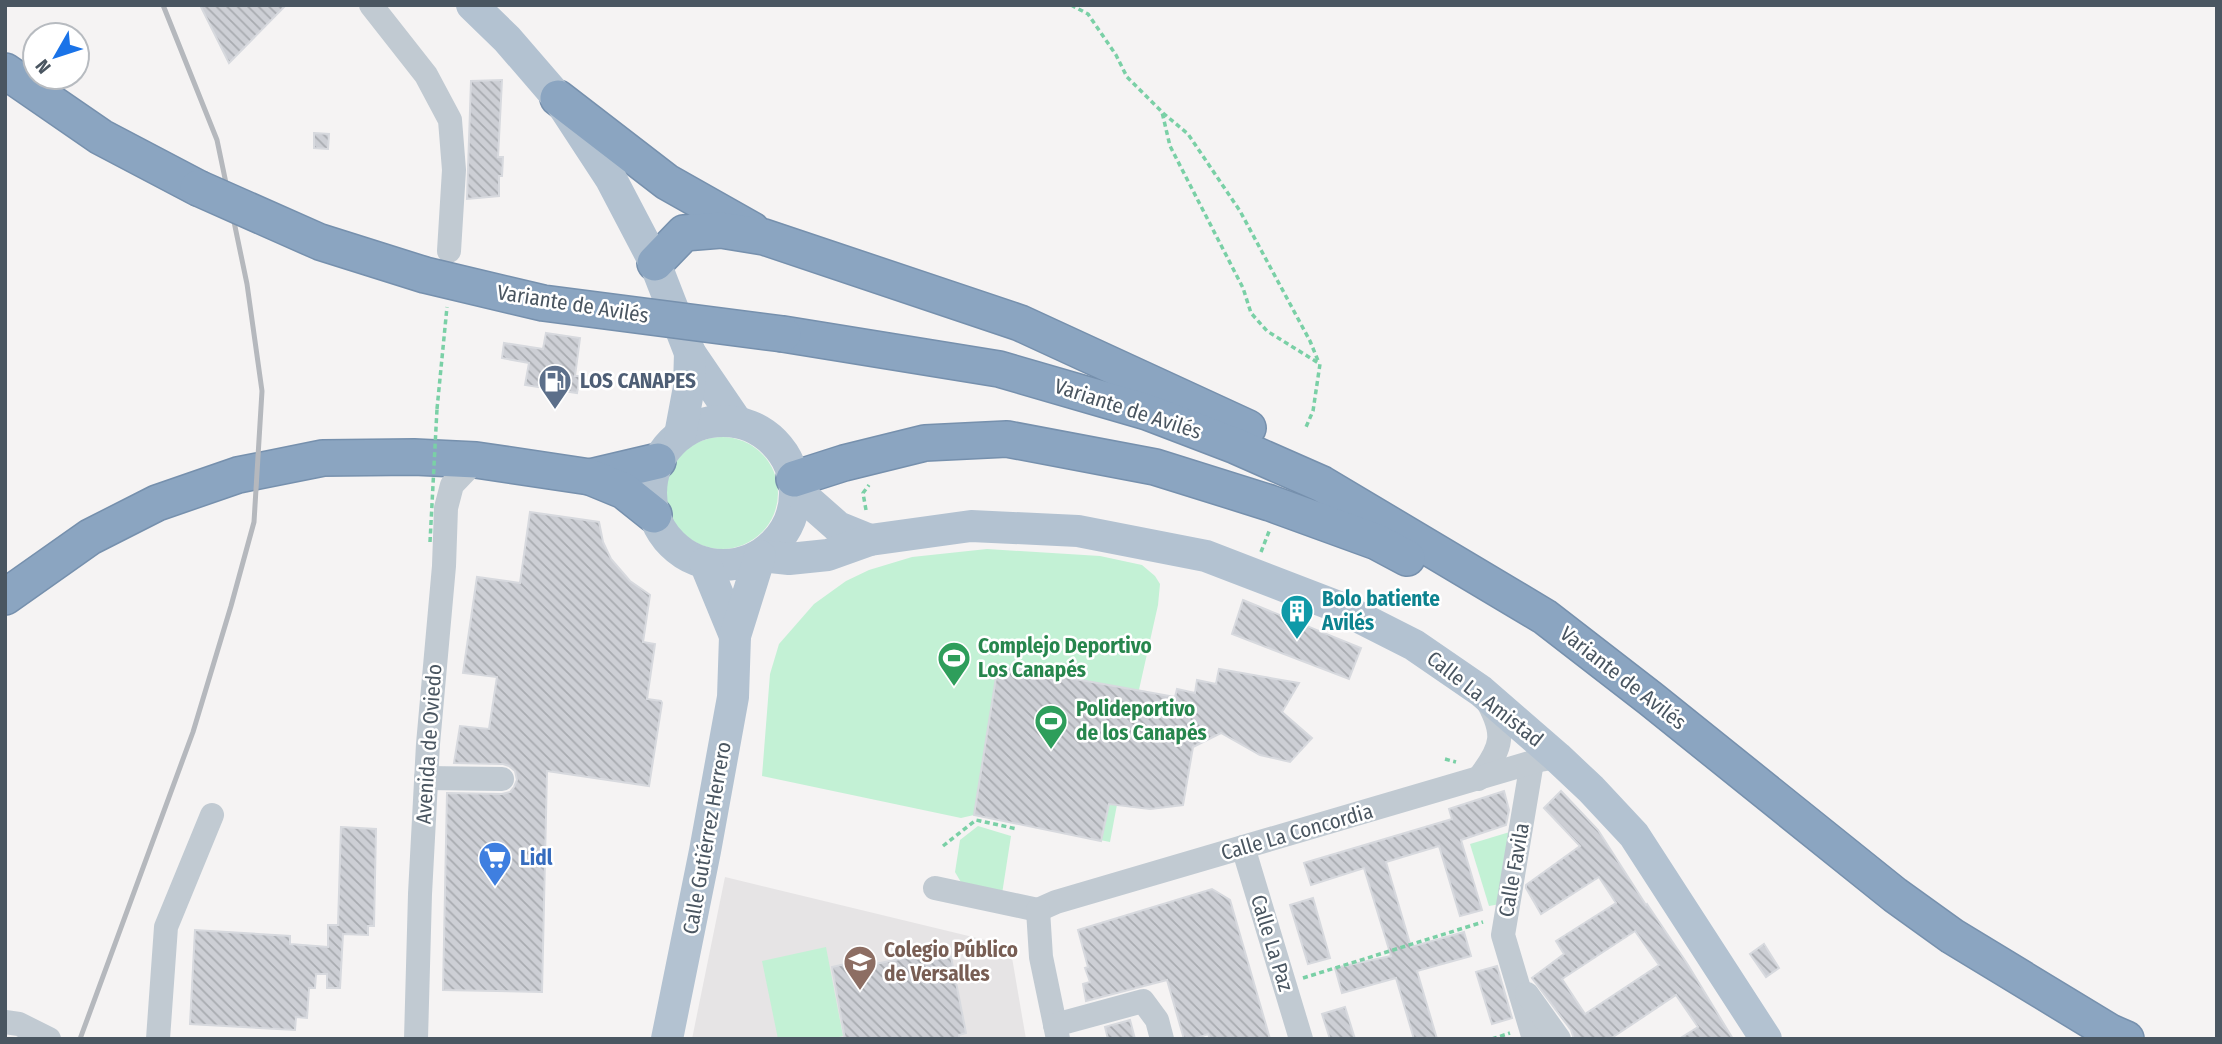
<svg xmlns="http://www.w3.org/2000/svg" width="2222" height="1044" viewBox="0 0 2222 1044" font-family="'Fira Sans Condensed',sans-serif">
<defs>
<pattern id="building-back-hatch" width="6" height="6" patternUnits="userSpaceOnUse" patternTransform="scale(1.75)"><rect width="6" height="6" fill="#cdcfd5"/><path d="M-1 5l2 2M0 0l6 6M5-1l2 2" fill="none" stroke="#a8abb0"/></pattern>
</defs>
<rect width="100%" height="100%" fill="#f5f3f3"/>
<polygon fill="#e6e4e5" points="725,877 1010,946 1026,1039 692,1039"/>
<g fill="#c3f1d5">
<circle cx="722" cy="493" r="56"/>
<polygon points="987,549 1100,556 1142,565 1155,576 1160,584 1158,605 1136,703 1110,842 974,815 961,818 762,776 770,674 779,644 814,604 846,581 869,570 912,557"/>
<polygon points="978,826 1011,836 1002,894 962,884 955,872 960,840"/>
<polygon points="1513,831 1500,904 1489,906 1470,844"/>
<polygon points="826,947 843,1036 830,1039 778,1039 762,961"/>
</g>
<g fill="url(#building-back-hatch)" stroke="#d7d9de" stroke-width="2" fill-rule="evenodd">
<polygon points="200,5 286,5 229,63"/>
<polygon points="502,80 498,157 503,157 502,176 499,176 499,196 467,199 471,81"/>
<polygon points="314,133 329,134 328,149 314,148"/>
<polygon points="546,333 580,338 575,376 580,376 577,393 525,385 529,363 502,358 504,343 543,349"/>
<polygon points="530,512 599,522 603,542 611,559 630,581 650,595 643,642 655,644 647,699 661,701 662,703 649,786 547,771 542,992 443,990 447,793 502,794 510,792 514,787 517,780 515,771 509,766 503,764 454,763 460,726 489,729 497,677 463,673 477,577 520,583"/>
<polygon points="1243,600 1361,648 1349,679 1232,634"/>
<polygon points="998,665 1175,697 1177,689 1195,693 1197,680 1216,684 1219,669 1299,683 1282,712 1312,738 1290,762 1260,755 1221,733 1193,747 1183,805 1150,809 1109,804 1101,841 974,815"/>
<polygon points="1504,791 1509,810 1506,825 1461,840 1482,910 1460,916 1439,846 1386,862 1411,947 1464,932 1471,956 1417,971 1437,1039 1414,1039 1396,978 1342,993 1335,968 1391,956 1364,868 1311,885 1304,863 1452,819 1449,809"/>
<path d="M1561,791L1598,830L1646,905L1647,904L1688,965L1733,1039H1679L1698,1027L1676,995L1610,1039H1574L1571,1030L1532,978L1564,954L1556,941L1616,903L1599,877L1541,914L1526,888V885L1580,846L1544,808ZM1635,931L1659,965L1585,1014L1562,979Z"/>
<polygon points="341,827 376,829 374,926 368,926 368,935 343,934 340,988 327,988 327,974 316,974 315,988 309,988 307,1018 296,1017 295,1030 190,1024 195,930 290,936 290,944 328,947 328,925 338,925"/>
<polygon points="1212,889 1230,900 1270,1039 1210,1039 1208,1034 1195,1039 1184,1039 1167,980 1086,1001 1083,984 1090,982 1085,968 1088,967 1078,930"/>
<polygon points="1313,898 1330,958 1308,964 1290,905"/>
<polygon points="1764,944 1779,968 1766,977 1750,954"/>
<polygon points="930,953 931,960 951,957 966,1033 959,1035 959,1039 845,1039 832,967 854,962 855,968"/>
<polygon points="1497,966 1512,1018 1492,1024 1476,972"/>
<polygon points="1345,1007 1355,1039 1330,1039 1322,1014"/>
<polygon points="1130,1020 1135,1039 1108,1039 1105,1027"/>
</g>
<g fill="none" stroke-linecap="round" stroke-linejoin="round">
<defs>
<g id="highway">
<polyline points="5,71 101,137 198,188"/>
<polyline points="558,98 667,182 752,230"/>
<polyline points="655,263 684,233 721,230 764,237 1020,323 1248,428"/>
<polyline points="783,334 999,369 1147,412 1236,446 1322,484 1545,617 1651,699 1895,895 1952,936 2110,1032 2126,1039"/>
<polyline points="590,477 658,461"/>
<polyline points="794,479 844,463 925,443 1007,439 1155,467 1270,503 1377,542 1407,558"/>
<polyline points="5,597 90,537 157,503 238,475 323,458 414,457 476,460 590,477 624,491 654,515"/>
</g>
</defs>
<use href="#highway" stroke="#7690ad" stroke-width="38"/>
<g stroke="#7ad0a6" stroke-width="3.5" stroke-dasharray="5 3.5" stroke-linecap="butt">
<polyline points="1071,5 1088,14 1116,55 1127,77 1162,112 1170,146 1243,288 1251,313 1267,331 1320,364 1313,411 1306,427"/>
<polyline points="1163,113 1188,134 1240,211 1310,341 1319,363"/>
<polyline points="437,409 447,307"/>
<polyline points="866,510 863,493 869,485"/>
<polyline points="1261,552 1270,529"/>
<polyline points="1445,759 1456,762"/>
<polyline points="943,846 976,820 1017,829"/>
<polyline points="1303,978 1483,922"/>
<polyline points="1492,1039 1510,1033"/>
</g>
<g stroke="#c1cad2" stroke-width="24">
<polyline points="371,5 426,75 450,120 454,170 449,251"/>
<polyline points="1532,762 1503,935 1534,1039"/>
<polyline points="426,778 502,779"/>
<path d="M1478,779C1504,746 1506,733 1485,697"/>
<polyline points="1243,847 1301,1039"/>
<polyline points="935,888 1038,910"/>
<polyline points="1038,910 1056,902 1540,760 1557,757"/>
<polyline points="1038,910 1041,957 1058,1039"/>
<polyline points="1527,994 1559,1039"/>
<polyline points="5,1022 19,1024 49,1039"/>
<polyline points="1055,1025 1143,1001 1157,1020 1162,1039"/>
<polyline points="158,1039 166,927 212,815"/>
<polyline points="416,1039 420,894 428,744 444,566 446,508 452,485 476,460"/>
</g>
<g stroke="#b3c2d1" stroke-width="32">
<polyline points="472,5 507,39 558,98 611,179 655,263 690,353 737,422"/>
<circle cx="723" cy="493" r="72"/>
<polyline points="680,435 689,387 690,353"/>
<polyline points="796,490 838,527 870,540"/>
<polyline points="760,556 789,559 828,555 870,540 971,526 1078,531 1206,556 1341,608 1414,645 1481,691 1557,757 1591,789 1634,835 1766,1039"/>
<polyline points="705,563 735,636"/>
<polyline points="667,1039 705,851 733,697 735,636 760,556"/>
</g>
<use href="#highway" stroke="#8ba5c1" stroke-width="35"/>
<polyline stroke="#b5b8bd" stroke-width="5" points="80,1039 193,732 231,606 254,522 262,391 247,284 217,140 163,5"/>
<defs>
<polyline id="highway-bridge" points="198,188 320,242 425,275 543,303 783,334"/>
</defs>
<use href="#highway-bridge" stroke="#7690ad" stroke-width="38" stroke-linecap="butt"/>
<polyline stroke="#7ad0a6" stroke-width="3.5" stroke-dasharray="5 3.5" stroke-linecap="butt" points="430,542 437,409"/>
<use href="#highway-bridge" stroke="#8ba5c1" stroke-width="35"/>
</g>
<defs>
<symbol id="fuel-pin" viewBox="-11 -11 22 30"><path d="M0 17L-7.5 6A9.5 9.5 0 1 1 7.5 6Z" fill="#5c6f8a" stroke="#fff"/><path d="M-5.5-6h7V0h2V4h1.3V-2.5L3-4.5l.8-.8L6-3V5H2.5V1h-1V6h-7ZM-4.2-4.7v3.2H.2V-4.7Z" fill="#fff"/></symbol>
<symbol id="building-pin" viewBox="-11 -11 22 30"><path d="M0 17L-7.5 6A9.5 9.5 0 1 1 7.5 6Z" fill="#0f9aa8" stroke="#fff"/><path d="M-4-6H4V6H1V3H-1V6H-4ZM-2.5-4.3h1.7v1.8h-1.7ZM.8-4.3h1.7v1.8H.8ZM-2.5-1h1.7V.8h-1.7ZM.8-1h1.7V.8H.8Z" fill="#fff"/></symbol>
<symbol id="stadium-pin" viewBox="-11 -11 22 30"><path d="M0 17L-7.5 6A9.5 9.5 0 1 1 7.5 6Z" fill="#2e9e5b" stroke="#fff"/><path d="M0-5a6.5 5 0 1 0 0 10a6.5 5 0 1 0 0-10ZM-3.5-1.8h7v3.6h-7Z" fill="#fff"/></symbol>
<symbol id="supermarket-pin" viewBox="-11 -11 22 30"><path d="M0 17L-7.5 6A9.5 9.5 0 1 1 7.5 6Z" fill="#3f7fe0" stroke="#fff"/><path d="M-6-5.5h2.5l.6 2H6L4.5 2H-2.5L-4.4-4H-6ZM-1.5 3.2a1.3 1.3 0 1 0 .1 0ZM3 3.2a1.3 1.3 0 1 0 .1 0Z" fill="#fff"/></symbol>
<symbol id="school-pin" viewBox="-11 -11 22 30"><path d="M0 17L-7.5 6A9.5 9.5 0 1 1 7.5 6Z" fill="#8d6e63" stroke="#fff"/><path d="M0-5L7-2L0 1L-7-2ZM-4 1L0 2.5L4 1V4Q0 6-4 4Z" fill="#fff"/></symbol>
</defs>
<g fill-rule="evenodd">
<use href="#fuel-pin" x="536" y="362" width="38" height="52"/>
<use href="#building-pin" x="1278" y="592" width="38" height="52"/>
<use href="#stadium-pin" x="935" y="639" width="38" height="52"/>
<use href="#stadium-pin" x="1032" y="702" width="38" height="52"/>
<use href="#supermarket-pin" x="476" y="839" width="38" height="52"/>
<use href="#school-pin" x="841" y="943" width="38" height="52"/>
</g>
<g text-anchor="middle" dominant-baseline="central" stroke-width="5" stroke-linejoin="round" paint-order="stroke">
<g font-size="21" fill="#4a5661" stroke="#fff">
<text transform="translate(573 304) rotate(9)">Variante de Avilés</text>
<text transform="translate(1128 409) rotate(18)">Variante de Avilés</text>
<text transform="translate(1623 678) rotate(38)">Variante de Avilés</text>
<text transform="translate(1485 699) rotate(38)">Calle La Amistad</text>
<text transform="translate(429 744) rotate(-86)">Avenida de Oviedo</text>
<text transform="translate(1297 832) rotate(-16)">Calle La Concordia</text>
<text transform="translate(707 838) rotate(-80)">Calle Gutiérrez Herrero</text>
<text transform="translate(1514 870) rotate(-80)">Calle Favila</text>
<text transform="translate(1272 943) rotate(73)">Calle La Paz</text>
</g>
<g font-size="21" font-weight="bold" fill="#4e5e75" stroke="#fff" text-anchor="start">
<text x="580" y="381">LOS CANAPES</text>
</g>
<g font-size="21" font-weight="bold" fill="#0d838f" stroke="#fff" text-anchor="start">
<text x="1322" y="599">Bolo batiente<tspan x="1322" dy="24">Avilés</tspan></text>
</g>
<g font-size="21" font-weight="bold" fill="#27864d" stroke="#fff" text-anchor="start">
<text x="978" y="646">Complejo Deportivo<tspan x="978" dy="24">Los Canapés</tspan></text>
<text x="1076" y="709">Polideportivo<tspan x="1076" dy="24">de los Canapés</tspan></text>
</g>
<g font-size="21" font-weight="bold" fill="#366cbe" stroke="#fff" text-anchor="start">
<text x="520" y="858">Lidl</text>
</g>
<g font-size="21" font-weight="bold" fill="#785e54" stroke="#fff" text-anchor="start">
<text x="884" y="950">Colegio Público<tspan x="884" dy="24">de Versalles</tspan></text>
</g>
</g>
<rect width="2222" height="1044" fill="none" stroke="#4a5661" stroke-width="14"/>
<g transform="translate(56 56) rotate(231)"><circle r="33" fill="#ffffff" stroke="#b7bbc0" stroke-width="2"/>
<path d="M0-5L12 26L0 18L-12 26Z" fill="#1a73e8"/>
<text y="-10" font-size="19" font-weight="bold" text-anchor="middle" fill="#4a5661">N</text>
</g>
</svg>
